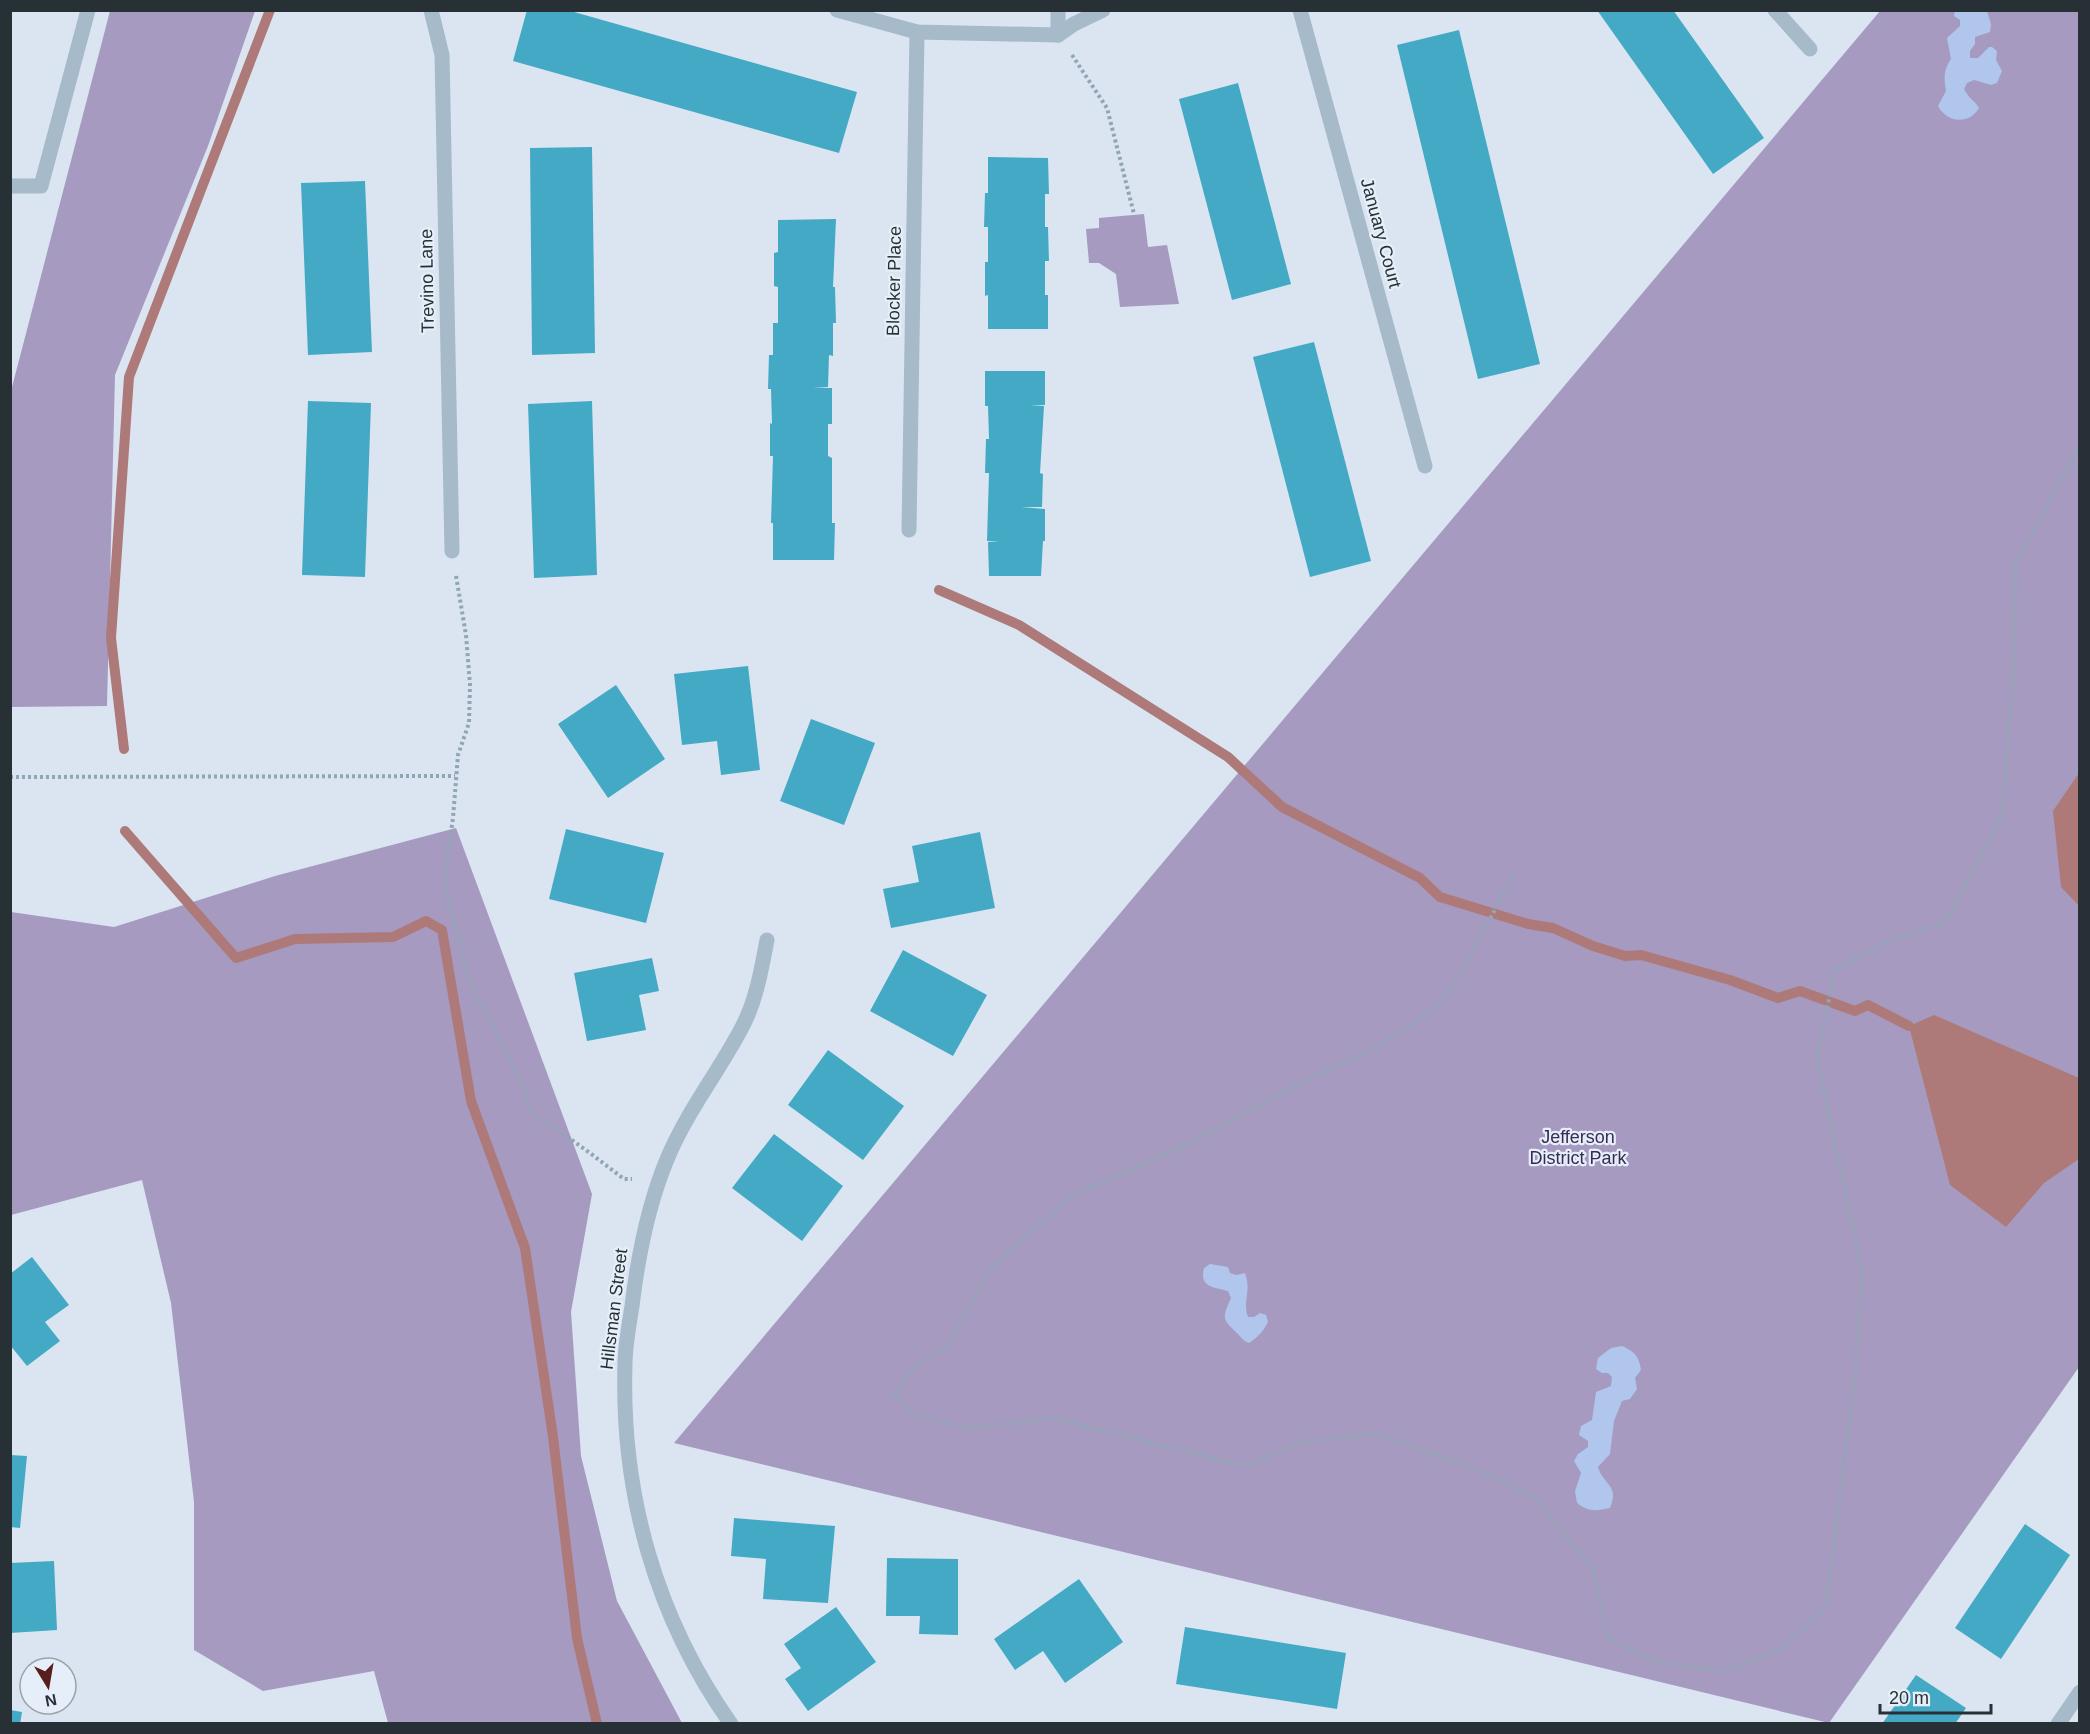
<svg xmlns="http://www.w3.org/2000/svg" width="2090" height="1734" viewBox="0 0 2090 1734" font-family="Arial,sans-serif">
<rect width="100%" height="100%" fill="#dae5f1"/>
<g fill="#a69ac0">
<polygon points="110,11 255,11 208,146 115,375 107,706 11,707 11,391"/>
<polygon points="1880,11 2079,11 2079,1367 1829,1723 674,1443"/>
<polygon points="1144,214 1148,247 1167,245 1179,304 1120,307 1116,274 1099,263 1089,263 1086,229 1099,228 1099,218"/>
<polygon points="456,828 592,1194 571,1312 581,1456 617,1601 682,1723 388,1723 374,1671 263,1691 194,1650 194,1502 171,1303 142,1180 11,1215 11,912 114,927 275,876"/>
</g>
<g fill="#b0c6ed">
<path d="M1955,11H1987L1991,24L1990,32L1975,37V44L1970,51V58H1978L1989,47H1992L1997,51L1996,60L2002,71L1997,83L1991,85L1974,80L1967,83L1964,89C1969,99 1974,100 1979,108C1969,125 1947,123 1938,106L1946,91C1944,78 1943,71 1951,59L1947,38L1960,26V20L1954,16Z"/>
<path d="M1210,1264L1228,1267L1230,1273L1236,1275L1245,1273C1252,1294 1242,1298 1248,1317H1254L1260,1313L1266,1315L1268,1322C1263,1332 1258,1337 1249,1343C1242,1340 1242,1338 1237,1333C1222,1319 1222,1318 1231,1298L1228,1291C1213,1287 1199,1287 1204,1268Z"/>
<path d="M1622,1346C1635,1352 1639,1356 1641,1370L1635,1378L1637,1389L1630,1399L1622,1401L1614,1421L1610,1454L1598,1467C1603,1485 1620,1485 1610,1508C1596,1511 1588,1512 1577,1503L1575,1491L1581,1473L1574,1461L1578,1454L1588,1447V1441L1579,1435L1581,1426L1592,1420L1596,1392L1611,1386L1612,1377L1608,1373H1602L1596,1369L1598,1358L1611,1348Z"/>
</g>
<g fill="#ae7a79">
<polygon points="2079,773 2079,906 2061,887 2053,811"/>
<polygon points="1934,1015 2079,1078 2079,1159 2044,1183 2006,1227 1950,1185 1909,1026"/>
</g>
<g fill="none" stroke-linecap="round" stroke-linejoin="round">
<g stroke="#ae7a79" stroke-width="10">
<polyline points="939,590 1019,625 1228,757 1282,807 1420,878 1440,897 1528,924 1553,928 1593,946 1625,956 1641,955 1730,980 1778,998 1800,991 1855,1011 1868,1005 1909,1026"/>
<polyline points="124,749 111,638 129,377 270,10"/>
<polyline points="125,831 236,958 295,939 393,937 426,921 442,930 471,1101 525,1248 553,1437 577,1638 597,1724"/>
</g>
</g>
<g fill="#44a9c5">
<polygon points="527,10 567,10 857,92 839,153 513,61"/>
<polygon points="1597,10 1673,10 1764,138 1713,174"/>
<polygon points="1459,30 1540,364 1478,379 1397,45"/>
<polygon points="1238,83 1291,284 1232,300 1179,99"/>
<polygon points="592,147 595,353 532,355 530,148"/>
<polygon points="988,157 1048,158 1049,194 1045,194 1045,227 1048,227 1049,261 1045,261 1045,295 1048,295 1048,329 988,329 988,295 985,296 985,262 988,262 988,227 984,227 985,193 988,193"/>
<polygon points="365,181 372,352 308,355 301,183"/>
<polygon points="836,219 833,287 835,287 836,323 833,323 833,356 829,355 828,387 813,388 832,388 832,424 828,424 828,456 832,458 832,523 835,523 834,560 773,560 773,523 771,523 773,456 770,456 770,423 772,424 771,389 768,389 769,355 773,355 773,323 778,323 778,287 774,286 774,253 778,252 778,220"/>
<polygon points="1314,342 1371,561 1310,577 1253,357"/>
<polygon points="985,371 1045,371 1045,405 1030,405 1044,406 1040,473 1043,474 1042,507 1021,507 1045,509 1045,541 1043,541 1041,576 989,576 988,542 999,541 987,541 989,473 985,473 986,439 989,439 988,406 985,406"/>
<polygon points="308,401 371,403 365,577 302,575"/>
<polygon points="592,401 597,575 534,578 528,404"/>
<polygon points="748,666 760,770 721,775 717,741 682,745 674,674"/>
<polygon points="616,685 665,759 608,798 558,724"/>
<polygon points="811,719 875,743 844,825 780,801"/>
<polygon points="566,829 664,853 646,923 549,899"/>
<polygon points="980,832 995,908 891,928 883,889 919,882 912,846"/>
<polygon points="903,950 987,995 953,1056 870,1011"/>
<polygon points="652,958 659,991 639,995 646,1030 587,1041 574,973"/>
<polygon points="828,1050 904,1106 863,1160 788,1105"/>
<polygon points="774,1134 843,1186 802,1241 732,1188"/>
<polygon points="32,1257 69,1305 45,1322 60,1341 27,1366 10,1345 10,1274"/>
<polygon points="10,1455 27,1456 20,1528 10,1527"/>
<polygon points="734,1518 835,1526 828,1603 763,1599 766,1559 731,1556"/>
<polygon points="2025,1524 2070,1555 2001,1659 1955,1628"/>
<polygon points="887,1558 958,1559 958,1635 919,1634 920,1616 886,1616"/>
<polygon points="54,1561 57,1630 10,1633 10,1563"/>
<polygon points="1079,1579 1123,1642 1065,1683 1043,1651 1015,1670 994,1639"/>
<polygon points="836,1607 876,1662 808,1711 785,1679 801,1668 784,1644"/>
<polygon points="1185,1627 1346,1653 1337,1709 1176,1684"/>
<polygon points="1916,1675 1966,1708 1955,1724 1882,1724"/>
<polygon points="10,1710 22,1712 20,1724 10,1724"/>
</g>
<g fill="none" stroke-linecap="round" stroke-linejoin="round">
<g stroke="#90a6b5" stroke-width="4" stroke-dasharray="3 3" stroke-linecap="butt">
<polyline points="1072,55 1107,108 1134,214"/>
<polyline points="456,576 466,635 470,685 469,723 458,755 453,818 444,882 464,960 475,996 495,1029 518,1076 531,1111 590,1153 624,1179 632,1179"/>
<polyline points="10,777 455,776"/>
<polyline points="1514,873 1467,963 1441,1002 1407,1028 1371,1050 1291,1088 1184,1146 1071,1196 990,1269 948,1345 911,1370 895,1394 911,1412 968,1429 1053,1418 1245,1466 1301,1442 1376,1434 1474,1468 1534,1497 1593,1569 1608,1639 1660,1663 1723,1671 1782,1649 1826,1606 1856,1369 1862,1270 1817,1058 1835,970 1887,942 1946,922 2002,815 2014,665 2015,564 2080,446"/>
</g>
<g stroke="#a6bac9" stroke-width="15">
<polyline points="431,10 442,55 452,551"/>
<polyline points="837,10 917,32 1058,35"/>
<polyline points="1058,10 1058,35"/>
<polyline points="1300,10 1425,466"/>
<polyline points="1775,10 1810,49"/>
<polyline points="1058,35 1074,24 1103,10"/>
<polyline points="10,186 41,186 88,10"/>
<polyline points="909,530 917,32"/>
<path d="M731,1724C656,1618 621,1494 625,1365C625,1345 629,1326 632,1306C638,1256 648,1204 668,1157C687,1112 717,1074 740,1031C756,1003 761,971 767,940"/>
<polyline points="2058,1724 2080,1692"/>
</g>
</g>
<g text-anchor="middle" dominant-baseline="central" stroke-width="4.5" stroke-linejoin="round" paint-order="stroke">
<g font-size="18" fill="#273135" stroke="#e6eff9">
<text transform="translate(1381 233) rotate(75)">January Court</text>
<text transform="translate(427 281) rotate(-91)">Trevino Lane</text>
<text transform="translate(894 281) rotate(-89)">Blocker Place</text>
<text transform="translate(614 1309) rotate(-83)">Hillsman Street</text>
</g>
<g font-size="18" fill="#392b53" stroke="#e6eff9">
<text x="1578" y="1137">Jefferson<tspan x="1578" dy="21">District Park</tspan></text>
</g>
</g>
<rect width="2090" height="1734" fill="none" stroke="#273135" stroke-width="24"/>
<g transform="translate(48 1686) rotate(169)"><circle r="28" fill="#e6eff9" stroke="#9aa3ab" stroke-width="1.5"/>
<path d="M0-4.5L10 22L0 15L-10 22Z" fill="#561f1d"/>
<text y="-9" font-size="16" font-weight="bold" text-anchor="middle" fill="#273135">N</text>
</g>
<path d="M1880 1704v9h111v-9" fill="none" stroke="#273135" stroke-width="3"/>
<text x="1889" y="1704" font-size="18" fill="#273135" stroke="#e6eff9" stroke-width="4.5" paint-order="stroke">20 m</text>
</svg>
